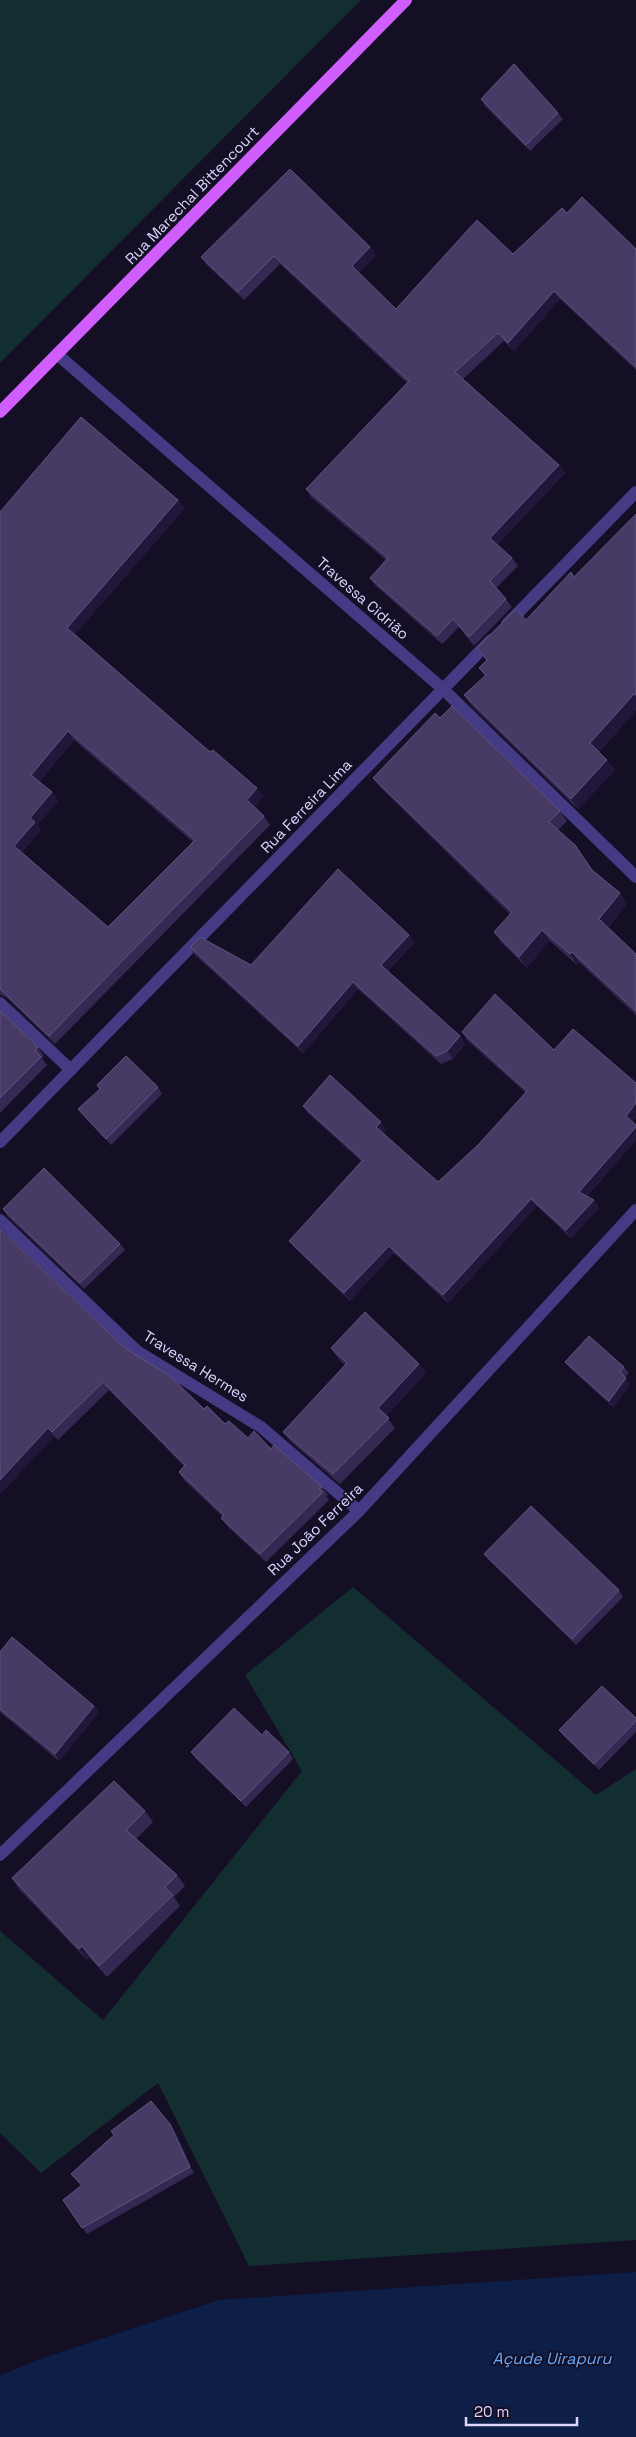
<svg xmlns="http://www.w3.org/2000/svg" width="636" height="2437" viewBox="0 0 636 2437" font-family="'Space Grotesk',sans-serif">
<rect width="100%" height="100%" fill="#150f26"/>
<g fill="#132e30">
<polygon points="0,0 361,0 0,363"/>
<polygon points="353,1587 596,1795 636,1769 636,2240 249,2266 158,2083 41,2173 0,2133 0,1931 103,2020 302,1771 245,1675"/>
</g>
<polygon fill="#0d1e47" points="636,2272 636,2437 0,2437 0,2376 34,2361 219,2300"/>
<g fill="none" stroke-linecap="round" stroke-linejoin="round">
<g stroke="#443b84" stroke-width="12">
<polyline points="58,355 443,689 636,877"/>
<polyline points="507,624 636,492"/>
<polyline points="0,1003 71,1070"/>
<polyline points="0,1142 491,640"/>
<polyline points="0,1220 137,1351 261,1427 359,1511"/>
<polyline points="0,1855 359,1511 636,1210"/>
</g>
<polyline stroke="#cf5efc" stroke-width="12" points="0,412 406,0"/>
</g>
<g fill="#352954" fill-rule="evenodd">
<polygon points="481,99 558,113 563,119 530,151 485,106"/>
<polygon points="567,213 636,249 636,370 560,299 514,351 504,341 463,379 559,465 565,473 497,545 512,558 518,566 496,588 506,599 512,607 474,646 459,627 442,644 376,586 370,578 386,560 311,497 306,489 407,383 280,264 244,300 207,265 201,257 370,247 376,255 359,273 396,309 513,254"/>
<path d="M178,500L184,509L75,634L210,752L257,788L263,797L254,807L264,816L270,825L55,1044L6,997L1,995H0V512ZM74,740L193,842L108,927L22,852L41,830L37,825L58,801L52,792L39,782Z"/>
<polygon points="636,514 636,710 599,752 607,760 615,770 578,809 472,706 464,695 485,676 479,668 487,661 477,648 526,620 574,577"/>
<polygon points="440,718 560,811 567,821 558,830 592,870 620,893 627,904 608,928 636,954 636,1015 579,962 577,965 549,940 527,968 501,942 494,932 510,914 381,788 373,778"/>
<polygon points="415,942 388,971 460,1036 465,1044 453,1059 441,1064 358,989 303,1053 195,955 190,947 251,965"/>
<polygon points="0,1011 38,1047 44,1056 42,1058 47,1065 0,1113"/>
<polygon points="462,1032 554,1050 636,1083 636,1117 632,1122 636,1125 636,1140 587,1196 594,1200 599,1208 571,1238 537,1206 448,1303 394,1253 350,1301 295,1248 289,1241 361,1161 308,1113 303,1106 386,1130 383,1133 438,1182 478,1145 526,1093 467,1040"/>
<polygon points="158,1087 162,1094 111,1145 83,1115 78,1109"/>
<polygon points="3,1209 120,1244 125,1250 84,1289 7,1216"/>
<polygon points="0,1229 126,1349 204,1409 248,1438 271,1449 322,1487 328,1495 326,1496 329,1500 266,1562 227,1526 221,1518 222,1516 184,1480 179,1472 184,1466 109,1390 58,1440 54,1436 0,1494"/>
<polygon points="331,1348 419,1364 426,1373 386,1416 395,1428 340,1484 290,1441 283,1432 345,1365 338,1358"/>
<polygon points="565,1362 624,1367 629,1373 625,1377 630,1385 613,1407 570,1368"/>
<polygon points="484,1554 619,1590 623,1597 576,1645 489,1560"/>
<polygon points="0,1652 94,1706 99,1712 59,1761 0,1712"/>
<polygon points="636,1718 636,1732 599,1770 564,1736 559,1730"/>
<polygon points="191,1752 289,1752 293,1759 246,1807 195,1758"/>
<polygon points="145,1811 153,1822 136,1839 177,1875 185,1886 174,1897 180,1906 107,1977 89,1957 87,1960 19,1889 12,1878"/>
<polygon points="174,2130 194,2173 87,2234 63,2200 81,2186 71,2174"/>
</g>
<g fill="#20173a">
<polygon points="370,247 376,255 357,275 352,266"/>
<polygon points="554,291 560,299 514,351 508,343"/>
<polygon points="559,465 565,473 496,546 490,538"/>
<polygon points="178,500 184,509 73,636 67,628"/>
<polygon points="634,694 636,696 636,710 597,754 590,743"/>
<polygon points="68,731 74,740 37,784 31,775"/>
<polygon points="607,760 615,770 578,809 571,799"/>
<polygon points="257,788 263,797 253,809 247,800"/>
<polygon points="52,792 58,801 37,825 41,830 20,854 14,846 30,818"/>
<polygon points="620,893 627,904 606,930 599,919"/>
<polygon points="542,930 549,940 527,968 519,957"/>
<polygon points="409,935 415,942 386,973 381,965"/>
<polygon points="572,952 579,962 577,965 570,954"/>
<polygon points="353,982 358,989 303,1053 298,1046"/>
<polygon points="460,1036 465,1044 453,1059 447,1051"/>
<polygon points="636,1103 636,1117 631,1123 626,1116"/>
<polygon points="381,1122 386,1130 381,1135 376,1127"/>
<polygon points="636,1127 636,1140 584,1199 579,1192"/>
<polygon points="531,1199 537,1206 448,1303 443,1295"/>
<polygon points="594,1200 599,1208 571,1238 566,1230"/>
<polygon points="389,1246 394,1253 350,1301 344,1293"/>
<polygon points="419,1364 426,1373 385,1417 378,1408"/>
<polygon points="626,1378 630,1385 613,1407 609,1401"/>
<polygon points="48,1428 54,1436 0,1494 0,1480"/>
<polygon points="94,1706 99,1712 59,1761 55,1754"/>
<polygon points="82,1946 89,1957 87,1960 79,1949"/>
<polygon points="170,2124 174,2130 194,2173 190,2167"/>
</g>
<g fill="#473b66" stroke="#5e547e" fill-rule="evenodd">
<polygon points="514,64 558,113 526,145 481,99"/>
<polygon points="290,169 370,247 352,266 396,309 477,220 513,254 562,208 567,213 582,197 636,249 636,367 554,291 508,343 498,333 455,372 559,465 490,538 512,558 490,581 506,599 469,637 453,619 437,636 370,578 388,558 306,489 409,381 274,256 238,292 201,257"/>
<path d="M81,417L178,500L67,628L210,752L213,750L257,788L247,800L264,816L49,1036L0,989V512ZM68,731L195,840L108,927L14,846L35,822L30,818L52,792L31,775Z"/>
<polygon points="636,514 636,695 634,694 590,743 607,760 571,799 464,695 486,675 479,668 487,660 477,648 516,609 526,620 571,572 574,577"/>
<polygon points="452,706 560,811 549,822 575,845 592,870 620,893 599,919 636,954 636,1011 572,952 570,954 542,930 519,957 494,932 512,912 373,778 435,713 440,718"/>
<polygon points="338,869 409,935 381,965 460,1036 447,1051 436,1056 353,982 298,1046 190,947 200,937 251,965"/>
<polygon points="495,994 554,1050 573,1029 636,1083 636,1103 626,1116 636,1125 636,1127 579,1192 594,1200 566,1230 531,1199 443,1295 389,1246 344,1293 289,1241 363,1160 303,1106 330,1075 381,1122 376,1127 438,1182 478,1145 527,1091 462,1032"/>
<polygon points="0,1011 38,1047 35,1050 41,1057 0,1098"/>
<polygon points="126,1056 158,1087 106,1139 78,1109 100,1089 97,1085"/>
<polygon points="44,1168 120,1244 80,1283 3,1209"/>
<polygon points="0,1229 126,1349 170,1376 204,1409 207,1406 225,1424 229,1421 248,1438 254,1431 271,1449 274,1445 322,1487 319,1489 323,1492 260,1554 221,1518 224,1515 179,1472 185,1465 103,1382 52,1432 48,1428 0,1480"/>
<polygon points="365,1312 419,1364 378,1408 389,1418 333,1474 283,1432 347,1363 331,1348"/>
<polygon points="589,1336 624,1367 620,1372 626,1378 609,1401 565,1362"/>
<polygon points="531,1506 619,1590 572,1639 484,1554"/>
<polygon points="12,1637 94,1706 55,1754 0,1709 0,1652"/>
<polygon points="602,1686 636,1718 636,1721 594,1764 559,1730"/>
<polygon points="234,1708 262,1735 266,1730 289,1752 241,1801 191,1752"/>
<polygon points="114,1781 145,1811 126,1830 177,1875 165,1887 173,1895 99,1966 82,1946 79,1949 12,1878"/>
<polygon points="151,2101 170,2124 190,2167 82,2228 63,2200 82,2185 71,2174 114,2135 111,2131"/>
</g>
<g text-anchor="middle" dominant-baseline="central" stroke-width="4" stroke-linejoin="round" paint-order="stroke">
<g font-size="15" fill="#ddd5fe" stroke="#150f26">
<text transform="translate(192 195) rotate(-46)">Rua Marechal Bittencourt</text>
<text transform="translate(363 598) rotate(41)">Travessa Cidrião</text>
<text transform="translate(306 806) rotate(-46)">Rua Ferreira Lima</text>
<text transform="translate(196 1366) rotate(32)">Travessa Hermes</text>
<text transform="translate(315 1529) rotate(-44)">Rua João Ferreira</text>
</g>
<g font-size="16" font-style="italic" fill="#65a9fd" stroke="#150f26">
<text x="552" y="2358">Açude Uirapuru</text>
</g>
</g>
<path d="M466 2417v8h111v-8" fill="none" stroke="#ddd5fe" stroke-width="2.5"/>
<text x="474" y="2417" font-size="15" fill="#ddd5fe" stroke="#150f26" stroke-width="4" paint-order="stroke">20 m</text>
</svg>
